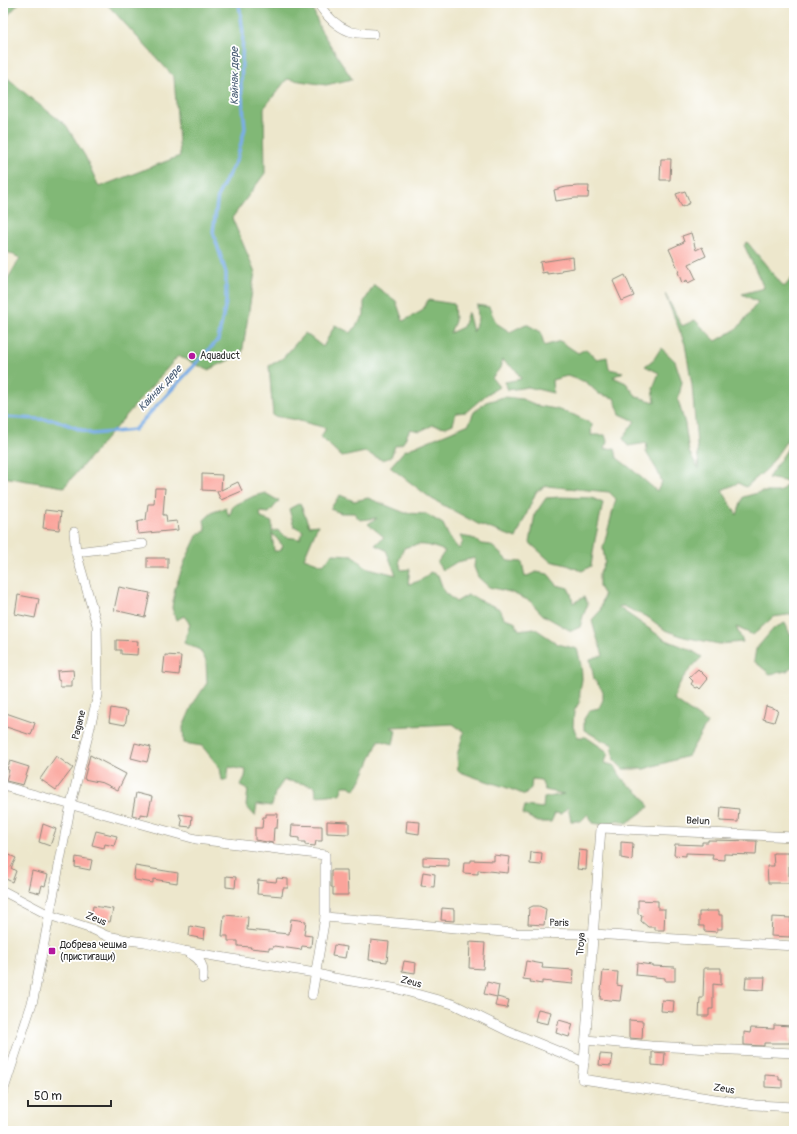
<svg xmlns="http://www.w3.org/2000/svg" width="797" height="1134" viewBox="0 0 797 1134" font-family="Pangolin,sans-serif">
<rect width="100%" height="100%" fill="#fff"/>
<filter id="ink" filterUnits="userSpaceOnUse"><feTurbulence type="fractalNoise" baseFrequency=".025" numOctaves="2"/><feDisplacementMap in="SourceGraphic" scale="8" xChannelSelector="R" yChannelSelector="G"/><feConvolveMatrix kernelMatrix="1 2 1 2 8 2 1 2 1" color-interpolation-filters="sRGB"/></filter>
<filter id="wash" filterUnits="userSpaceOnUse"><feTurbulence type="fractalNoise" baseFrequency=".012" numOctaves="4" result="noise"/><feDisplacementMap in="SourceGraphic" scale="16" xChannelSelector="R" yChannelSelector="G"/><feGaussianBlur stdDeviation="0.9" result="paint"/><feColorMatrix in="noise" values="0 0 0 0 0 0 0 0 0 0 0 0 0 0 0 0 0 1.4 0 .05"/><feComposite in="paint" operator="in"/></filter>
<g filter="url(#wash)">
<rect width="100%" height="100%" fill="#ede7cc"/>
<g fill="#81b876" stroke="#567250" fill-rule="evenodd">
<polygon points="3,3 19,3 3,21"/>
<polygon points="106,3 311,3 320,29 352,79 326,85 287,79 264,108 265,173 232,218 255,272 242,354 208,370 178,356 64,487 3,477 3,287 20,258 3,250 3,74 33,100 66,125 85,156 99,187 180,156 174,77"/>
<path d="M747,242L784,287L794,276V430L768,468L746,487L738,483L722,490L737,515L743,497L761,492H780L789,482L768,478L794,439V614L773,617L753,635L736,627L743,642L719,644L684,637L665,630L649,618L623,606L618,607L664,639L691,650L702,657C688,671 678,680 674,700L707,723L688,756L644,769H623L614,760L612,744L603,741L584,730V719L590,710L599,708L603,700V691L594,679L590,659L603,655L595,632L592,620L600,611L604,595L599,587V574L605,562L603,548L616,499L609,492L546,486L536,492L516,538L478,524L432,499L390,467L404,451L469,424L474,412L486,402L504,397L522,399L539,406L556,409L574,415L592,424L591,435H605L607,441L605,449L615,448L617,458L629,467L657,491L662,482L657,470L646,452L647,443L628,446L623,438L635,421L620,414L614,398L599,394L586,382L567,376L552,380L553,393L528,387L508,390L505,382L521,379L516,370L502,360L500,368L492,378L499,387L486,395L466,412L456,413L453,424L446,427L433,425L420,431L410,429L403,443L395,446L391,457L382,460L365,452L342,457L321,437L326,428L292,419L273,416L269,366L283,358L305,333L323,347L335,325L351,333L364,315V302L374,285L396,301L403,321L422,311L428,300L454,304L455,321L450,333L463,327L468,312L473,332L478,319L477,305L489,307L496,323L510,332L526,324L541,332L544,346L560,341L578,353L586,349L597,359L607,357L609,369L623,372L613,377L626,383L637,397L655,402L653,388L659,373L645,366L654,359L661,348L675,361L682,382L678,400L685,424L689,452L699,469L692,385L685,344L665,294L682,326L695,320L716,341L738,328L758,302L742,294L764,288L744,245Z"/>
<path d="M265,493L279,501L269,513L260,512L261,518L272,522V532L277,530L286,537L300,539L303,531L294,526L289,509L300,503L309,526L318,525L304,558L323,565L332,554L353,555L365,567L396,575L386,550L375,545L384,537L368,524L377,518L360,520L354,513H341L330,509L340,495L354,501L368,498L405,513L426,514L443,524L450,539L459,549L463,542L460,536L472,538L481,544L491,545L508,561L522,562L525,577L536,572L548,574L557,585L568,588L571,594L573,603L584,597L588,604L583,616L580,627L571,631L543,615L530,601L510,592L489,587L478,577L474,567L475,558L457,562L443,570L437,563L445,551C429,545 420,542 404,548L399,560L401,570L410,569L408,584C418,582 424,580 430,572L438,575L444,592L456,602L468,595L500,609L504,618L514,621L519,630L534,628L558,644L577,649C580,658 582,669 582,679C581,688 579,691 580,701L574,711L573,727L578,737H586L608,752L605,763L615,766C623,784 630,784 642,796C645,799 647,804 649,807L627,823L618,820L605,825L593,823L588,814L581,821H571L568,807L561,814L555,813L551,822H538L523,814L525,806L543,808L544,798L564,794L545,790L541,780L532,779L531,788L525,795C503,785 480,780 458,771L457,755L464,732L453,724L390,727L396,730L393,744L379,740L364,774L355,790L350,786H343L340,794L316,796L315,786L284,780L275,793L272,806L257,804L255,816L246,806L248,790L240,786L245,777L246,770L229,767L227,780H222L220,768L202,746L184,743L183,727L193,704L207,683L206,661L200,650L184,643L190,624L184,616L176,620L172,608L175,588L185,561L198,534L206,531L204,520L213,512L226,508L229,517L233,506L254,496ZM272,533L283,546L280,551H274Z"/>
<polygon points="560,497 592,498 603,503 595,540 591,566 582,571 567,565 550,561 530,543 535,514 546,498"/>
<polygon points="785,623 790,634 794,634 794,652 792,653 794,658 794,665 787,671 770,674 754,661 756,649 774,628"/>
</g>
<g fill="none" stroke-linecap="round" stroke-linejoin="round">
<polyline stroke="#7aaee7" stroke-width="3.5" points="4,417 55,420 92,434 134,430 218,340 226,302 226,273 213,232 218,195 237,159 245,128 241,86 243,32 239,3"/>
</g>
<g id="blocks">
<g fill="#fba49b">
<polygon points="661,159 671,159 670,180 660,180"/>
<polygon points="578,186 589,186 588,198 575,198 556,201 554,190 566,187"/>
<polygon points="685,191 690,203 682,207 676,194"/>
<polygon points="691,233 696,250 702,247 706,256 689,264 696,279 688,283 687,280 682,283 678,272 679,271 669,249 684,242 682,236"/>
<polygon points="573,257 574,268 561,270 562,272 547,274 547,272 542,273 540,262"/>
<polygon points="625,275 634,296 622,301 613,281"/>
<polygon points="202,474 222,475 221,490 238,482 242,491 221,500 217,492 220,491 202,490"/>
<polygon points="155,488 165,488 163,515 166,515 167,522 177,521 178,530 138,534 137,522 146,520 148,504 154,504"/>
<polygon points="45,510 61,512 59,530 43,528"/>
<rect x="147" y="558" width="21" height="10"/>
<polygon points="119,587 150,593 145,617 114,610"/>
<polygon points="18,595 39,599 35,618 15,614"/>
<polygon points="116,640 138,641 137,655 121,654 121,650 116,650"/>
<polygon points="165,655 181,656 179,675 163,673"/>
<polygon points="698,669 708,679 700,689 698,687 696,688 691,684 693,681 689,677"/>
<polygon points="73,670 74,679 72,680 72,686 60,686 60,681 58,680 57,671"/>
<polygon points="766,706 778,710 774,722 763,719"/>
<polygon points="111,708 128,711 125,725 109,722"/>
<polygon points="3,712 35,723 31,735 3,726"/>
<polygon points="135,743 151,747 147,762 131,758"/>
<polygon points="90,755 126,774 118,790 103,783 84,779"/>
<polygon points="56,756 73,768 56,790 40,779"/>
<polygon points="10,761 29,767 23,785 6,781 9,770 7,769"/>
<polygon points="136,793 152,797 148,815 140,814 140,817 132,815"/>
<polygon points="721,807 739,809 738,822 720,821"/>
<polygon points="179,814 192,816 191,827 181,826 182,821"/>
<polygon points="266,814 278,814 277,828 274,828 273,843 255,840 255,828 262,828 263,817 266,817"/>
<polygon points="327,821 349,822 349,834 327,833"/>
<polygon points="407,821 420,822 419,834 406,832"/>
<polygon points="43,824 56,829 50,846 39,842"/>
<polygon points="292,825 322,826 322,841 316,841 315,846 305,845 305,842 299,842 299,838 291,837"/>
<polygon points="96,831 117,836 114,846 105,844 104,848 92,845"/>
<polygon points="708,840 757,841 756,855 724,854 724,860 712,859 713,854 686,853 686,856 674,855 675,844 702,845 702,842 708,842"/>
<polygon points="621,842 633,843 632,860 621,858"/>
<polygon points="579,850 587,851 586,870 577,869"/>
<polygon points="3,852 16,858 11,868 16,871 12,882 6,879 3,885"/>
<polygon points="531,852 542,853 541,865 530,864"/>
<polygon points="773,853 789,853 789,883 768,883 767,866 774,866"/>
<polygon points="494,855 510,857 508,873 478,870 478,874 463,873 464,862 471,862 471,860 494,861"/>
<polygon points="76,857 92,860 90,870 75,867"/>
<polygon points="423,857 449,858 449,866 423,865"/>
<polygon points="135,866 178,873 177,883 153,879 153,883 135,880 134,876"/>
<polygon points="331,870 347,870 348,895 333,895 333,887 331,887"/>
<polygon points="32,871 48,875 45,886 42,885 40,893 28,890"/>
<polygon points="423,872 435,874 434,887 421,886"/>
<polygon points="226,876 236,877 235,888 226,887"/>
<polygon points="277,878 288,879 288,888 283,888 282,896 257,894 258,880 276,882"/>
<polygon points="638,900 658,901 658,909 665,909 664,930 655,930 655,927 648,927 641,921 642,915 638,914"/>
<polygon points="93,906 113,909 110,922 91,919"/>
<polygon points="533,906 539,906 546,909 544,925 528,924 529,908"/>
<polygon points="442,908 454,909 454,921 441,920"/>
<polygon points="706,911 719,911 719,915 722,915 722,929 717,929 717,932 704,931 704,926 699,926 699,912 706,912"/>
<polygon points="224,915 248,917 247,930 289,934 291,919 306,921 304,935 312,936 311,947 302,946 301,950 274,946 273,948 269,948 269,950 250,948 251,947 238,946 238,941 228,941 228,936 222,936"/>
<polygon points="772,917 791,918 790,937 771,936"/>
<polygon points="190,926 205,929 204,939 189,936"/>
<polygon points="371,940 389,942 387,962 369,960"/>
<polygon points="470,942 485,943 483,969 469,968"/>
<polygon points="334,945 347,947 345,958 332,956"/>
<polygon points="404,961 416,963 415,973 402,971"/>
<polygon points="526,961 543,964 542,968 574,970 573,984 542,981 542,984 530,982 531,980 523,979"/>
<polygon points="637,963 652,965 652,966 675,967 675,981 665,981 665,978 636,975"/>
<polygon points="704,968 721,968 721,985 713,984 713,1009 709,1009 709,1016 699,1016 700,998 703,998"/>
<polygon points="603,971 618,972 617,985 622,986 620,1001 600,999"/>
<polygon points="746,977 765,977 764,990 745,989"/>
<polygon points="487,982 499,985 497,997 484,994"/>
<polygon points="497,997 509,1000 507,1008 495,1006"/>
<polygon points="662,1000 674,1001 673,1012 661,1011"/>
<polygon points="538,1009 551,1012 548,1024 535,1021"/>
<polygon points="559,1020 573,1024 569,1037 556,1033"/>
<polygon points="629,1020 643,1021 642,1039 629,1038"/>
<polygon points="774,1025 791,1026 790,1043 764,1043 764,1046 744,1045 744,1032 750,1033 751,1028 774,1029"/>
<polygon points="652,1052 665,1053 664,1066 652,1065"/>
<polygon points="600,1054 613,1055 611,1066 599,1065"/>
<polygon points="765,1075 779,1076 779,1080 782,1080 782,1088 765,1087"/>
</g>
</g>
</g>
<g filter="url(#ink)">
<use href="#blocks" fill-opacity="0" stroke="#8c897c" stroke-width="1"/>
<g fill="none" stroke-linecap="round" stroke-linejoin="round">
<defs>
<g id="minor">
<path d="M318,3C325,14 336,26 349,31C356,34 366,33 374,34"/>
<polyline points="74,532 76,552"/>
<polyline points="3,786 196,839 325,855 325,917 312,995"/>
<polyline points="3,891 49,915 92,929 107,936 128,940 145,942 184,951 315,973 334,978 398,989 453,1004 508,1031 584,1062 582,1079 755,1105 794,1107"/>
<polyline points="325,917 516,933 593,934 794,946"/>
<path d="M189,953C201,959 204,966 203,979"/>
<polyline points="586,1040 651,1046 794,1053"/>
<polyline points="584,1062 601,828 794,837"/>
<polyline points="3,1092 33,1000 71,804 98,695 97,625 76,552 143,544"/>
</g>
</defs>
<use href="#minor" stroke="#8c897c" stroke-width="10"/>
<use href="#minor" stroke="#fff" stroke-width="9"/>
</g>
</g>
<g fill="#b5179e" stroke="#fff" stroke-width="1.5">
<circle cx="192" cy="356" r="4"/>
<rect x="48" y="947" width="8" height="8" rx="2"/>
</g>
<g text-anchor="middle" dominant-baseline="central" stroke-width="3.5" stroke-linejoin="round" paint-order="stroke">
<g font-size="10" fill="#2b2b2b" stroke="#fff" text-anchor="start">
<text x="200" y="356">Aquaduct</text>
<text x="60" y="945">Добрева чешма<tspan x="60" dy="12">(пристигащи)</tspan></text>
</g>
<g font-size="10" fill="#2b2b2b" stroke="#fff">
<text transform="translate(79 725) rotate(-76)">Pagane</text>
<text transform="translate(698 821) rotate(3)">Belun</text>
<text transform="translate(96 919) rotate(22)">Zeus</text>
<text transform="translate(559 923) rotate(1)">Paris</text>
<text transform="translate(581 944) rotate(-86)">Troya</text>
<text transform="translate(411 982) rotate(15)">Zeus</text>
<text transform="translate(724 1089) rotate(9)">Zeus</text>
</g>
<g font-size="11" font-style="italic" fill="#4b5f76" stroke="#fff">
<text transform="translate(234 76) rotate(-90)">Кайнак дере</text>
<text transform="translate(160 388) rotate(-47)">Кайнак дере</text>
</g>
</g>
<rect width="797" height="1134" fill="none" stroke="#fff" stroke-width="16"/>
<path d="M28 1100v6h83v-6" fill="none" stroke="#2b2b2b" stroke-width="2"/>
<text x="34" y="1100" font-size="12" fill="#2b2b2b" stroke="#ffffff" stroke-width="3" paint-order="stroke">50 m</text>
</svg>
